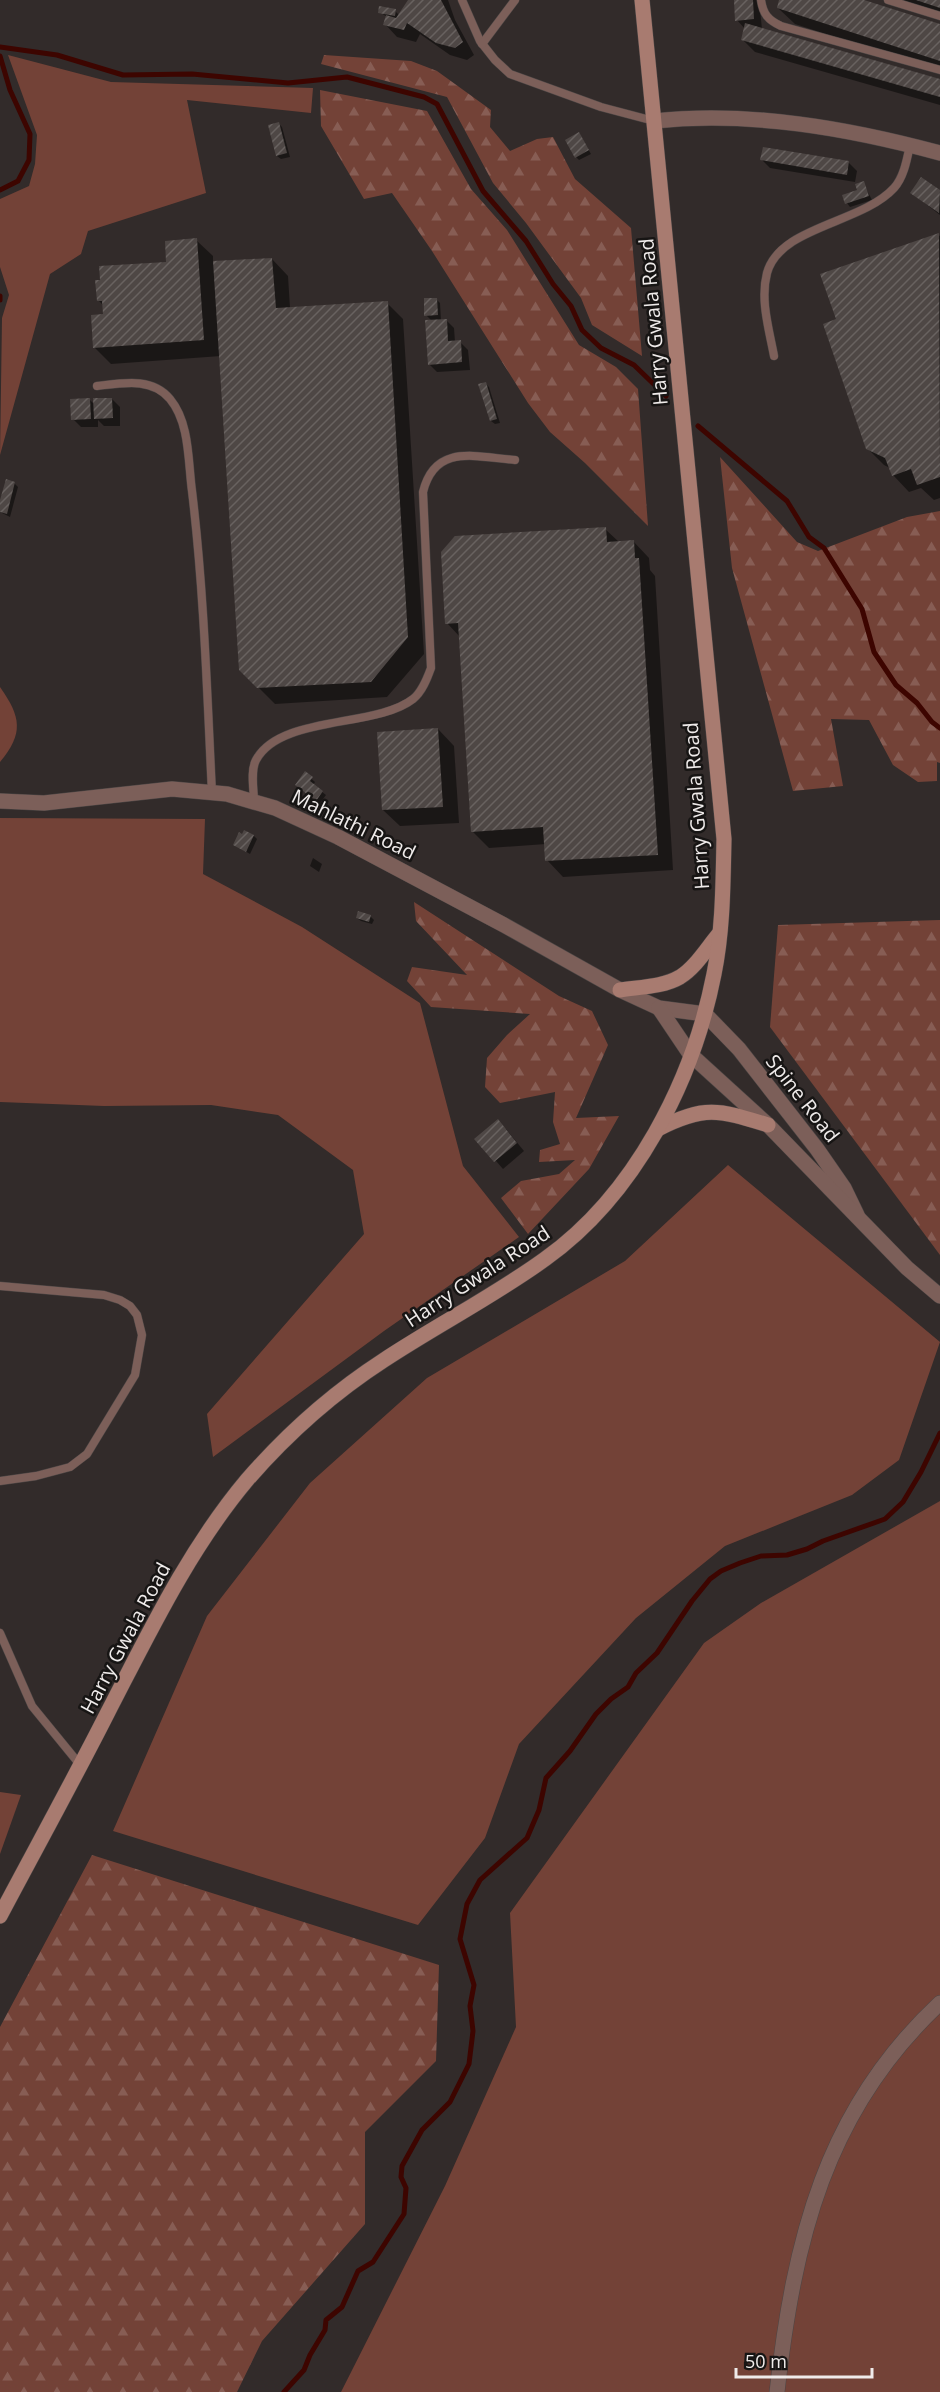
<svg xmlns="http://www.w3.org/2000/svg" width="940" height="2392" viewBox="0 0 940 2392" font-family="'Open Sans',sans-serif">
<defs>
<pattern id="forest-firs" width="22" height="20" patternUnits="userSpaceOnUse" patternTransform="scale(1.5)"><rect width="22" height="20" fill="#734237"/><path d="M5 1l3.5 6h-7zM16 11l3.5 6h-7z" fill="#875d54"/></pattern>
<pattern id="building-hatch" width="6" height="6" patternUnits="userSpaceOnUse" patternTransform="scale(1.5)"><rect width="6" height="6" fill="#4e4745"/><path d="M-1 1l2-2M0 6l6-6M5 7l2-2" fill="none" stroke="#686260"/></pattern>
</defs>
<rect width="100%" height="100%" fill="#322b2a"/>
<g fill="#734237">
<polygon points="8,55 111,82 313,88 311,113 187,100 206,193 88,231 81,254 50,274 0,455 2,318 9,295 0,267 0,199 29,186 35,164 37,135"/>
<path d="M0,687C21,717 24,733 0,762Z"/>
<polygon points="0,818 205,819 203,874 302,927 420,1003 463,1166 519,1237 384,1331 213,1457 207,1414 364,1234 353,1170 278,1115 211,1105 104,1106 0,1102"/>
<polygon points="728,1165 940,1342 899,1460 852,1495 725,1546 636,1618 519,1744 485,1838 418,1925 113,1831 207,1616 310,1483 427,1378 625,1261"/>
<polygon points="940,1501 940,2392 341,2392 445,2186 516,2027 510,1913 704,1643 761,1603"/>
<polygon points="0,1792 21,1795 0,1854"/>
</g>
<g fill="url(#forest-firs)">
<polygon points="324,55 411,61 437,71 491,110 490,127 510,151 537,139 553,137 575,179 631,228 642,356 592,325 581,298 526,223 493,183 447,97 321,64"/>
<polygon points="320,90 427,111 471,189 507,230 579,345 616,367 638,389 648,526 585,463 550,432 528,403 432,251 392,193 364,199 321,126"/>
<polygon points="720,457 797,542 818,551 907,517 940,511 940,763 937,762 937,781 918,782 893,765 869,720 831,719 843,786 793,791 732,568"/>
<polygon points="414,902 559,996 592,1011 608,1045 576,1118 619,1116 589,1169 528,1234 501,1198 521,1181 559,1174 575,1160 539,1162 540,1150 560,1144 553,1122 555,1092 500,1103 485,1087 487,1058 507,1035 530,1014 431,1007 407,981 412,967 467,975 416,921"/>
<polygon points="940,920 940,1255 770,1027 778,925"/>
<polygon points="92,1855 439,1965 436,2061 365,2132 365,2224 262,2341 237,2392 0,2392 0,2027"/>
</g>
<g fill="#0007">
<polygon points="410,0 448,0 455,20 474,55 467,60 450,55 420,34 416,42 397,37 385,24 387,17 380,12 395,11 399,15"/>
<polygon points="735,0 759,0 762,29 940,81 940,105 755,52 742,39 745,29 737,20"/>
<polygon points="781,0 859,0 940,26 940,71 795,24 778,8"/>
<polygon points="884,0 940,0 940,18"/>
<polygon points="279,124 282,127 290,157 281,159 277,156"/>
<polygon points="579,134 591,154 579,160 576,157"/>
<polygon points="762,160 849,163 857,171 855,182 770,168"/>
<polygon points="921,179 940,192 940,215 912,193"/>
<polygon points="863,183 872,200 850,207 847,203"/>
<polygon points="938,235 940,236 940,498 934,500 921,488 909,492 893,475 890,468 884,465 867,448 838,320"/>
<polygon points="196,240 213,256 213,263 272,259 288,276 290,308 387,303 403,319 424,654 387,697 275,704 258,687 221,356 111,364 95,348 104,316 104,306 98,300 168,263"/>
<polygon points="436,299 440,303 441,321 446,320 454,328 455,342 460,342 468,350 470,370 437,372 429,364 432,321 426,315"/>
<polygon points="485,383 489,387 500,423 495,424 491,421"/>
<polygon points="112,399 120,407 120,426 104,426 98,420 98,427 81,427 73,419 90,400 95,405"/>
<polygon points="14,483 18,487 10,517 0,512 0,506"/>
<polygon points="605,529 619,542 633,541 649,558 650,570 655,576 673,870 563,877 547,860 546,844 489,848 472,831 460,637 447,623"/>
<polygon points="438,729 454,746 459,823 400,826 383,810"/>
<polygon points="306,774 315,782 313,785 326,795 320,803 300,789"/>
<polygon points="254,836 257,839 250,854 235,845"/>
<polygon points="313,858 322,864 319,872 310,866"/>
<polygon points="370,916 374,920 372,924 361,921 357,918"/>
<polygon points="506,1129 524,1151 503,1169 477,1139"/>
</g>
<g fill="none" stroke-linecap="round" stroke-linejoin="round">
<g stroke="#3d0500" stroke-width="5">
<polyline points="0,47 57,55 123,75 192,74 288,83 347,77 424,97 437,104 483,191 526,241 553,284 571,306 582,330 601,348 634,365 666,396"/>
<polyline points="0,56 10,90 30,134 29,160 18,181 0,190"/>
<polyline points="0,296 0,300"/>
<polyline points="698,426 787,501 809,537 824,548 862,609 874,652 896,685 917,703 932,722 940,728"/>
<polyline points="284,2392 304,2370 310,2355 325,2330 326,2320 342,2307 358,2271 373,2262 404,2214 406,2188 401,2177 402,2166 422,2130 450,2102 469,2064 473,2031 470,2006 474,1985 460,1939 467,1904 480,1880 527,1838 539,1810 546,1778 570,1751 596,1714 611,1699 628,1687 636,1673 657,1653 692,1601 710,1579 721,1571 740,1563 761,1556 787,1555 807,1549 823,1541 885,1519 903,1502 921,1472 940,1433"/>
</g>
</g>
<g fill="url(#building-hatch)">
<polygon points="408,0 441,0 463,42 455,48 436,43 407,23 404,30 383,25 386,15 396,18"/>
<polygon points="734,0 753,0 754,19 735,21"/>
<polygon points="779,0 864,0 940,24 940,61 777,8"/>
<polygon points="916,0 940,0 940,8"/>
<polygon points="379,6 396,9 395,16 378,13"/>
<polygon points="745,23 940,79 940,97 741,40"/>
<polygon points="279,122 287,153 276,156 268,125"/>
<polygon points="579,132 589,150 575,158 565,140"/>
<polygon points="763,147 849,161 847,175 760,160"/>
<polygon points="921,177 940,190 939,213 910,193"/>
<polygon points="864,181 869,196 845,204 842,195 857,190 855,184"/>
<polygon points="939,233 940,477 917,485 911,469 892,476 885,458 866,449 823,324 836,319 820,274"/>
<polygon points="197,238 204,340 93,348 91,315 103,314 102,301 97,301 95,280 100,280 99,266 166,262 165,241"/>
<polygon points="272,258 276,308 388,301 408,637 371,682 257,688 239,670 213,261"/>
<polygon points="424,298 437,298 438,315 424,316"/>
<polygon points="447,319 448,341 461,340 462,362 428,365 425,320"/>
<polygon points="486,382 497,419 490,421 478,384"/>
<polygon points="90,398 91,419 71,420 70,399"/>
<polygon points="93,398 112,398 113,418 94,419"/>
<polygon points="6,479 15,482 7,514 0,512 0,500"/>
<polygon points="606,527 607,542 634,540 635,558 639,558 658,855 545,861 543,827 471,832 458,623 445,624 441,552 455,536"/>
<polygon points="438,728 443,807 382,810 377,732"/>
<polygon points="305,771 313,777 310,781 323,791 316,801 295,785"/>
<polygon points="244,830 254,835 246,852 233,845 239,832 242,834"/>
<polygon points="358,911 371,915 369,922 356,918"/>
<polygon points="498,1119 517,1143 494,1162 474,1139"/>
</g>
<g fill="none" stroke-linecap="round" stroke-linejoin="round">
<defs>
<g id="service">
<polyline points="462,0 480,41 495,60 510,74 601,107 654,121"/>
<path d="M761,0C763,14 768,20 781,26L940,70"/>
<polyline points="888,0 940,16"/>
<polyline points="482,44 515,0"/>
<path d="M774,356C769,329 760,300 767,273C780,226 861,224 894,188C904,177 907,159 910,145"/>
<path d="M97,386C123,383 152,377 170,399C190,423 188,462 192,491C204,591 207,692 212,793"/>
<path d="M254,802C254,790 250,771 256,760C280,715 376,728 413,699C422,692 427,679 431,668L423,492C435,443 476,457 515,460"/>
<polyline points="0,1286 104,1295 120,1300 130,1306 137,1315 142,1335 135,1375 87,1454 70,1467 36,1476 0,1481"/>
<polyline points="0,1633 32,1706 81,1766"/>
</g>
<path id="minor" d="M654,121C750,111 847,128 940,153"/>
<g id="tertiary">
<polyline points="0,801 44,803 172,789 227,794 254,802 275,808 338,837 504,925 620,990 659,1008 705,1014 739,1049 817,1149 844,1188 857,1215"/>
<polyline points="659,1008 690,1054 768,1125 907,1268 940,1296"/>
<path d="M777,2392C794,2241 825,2110 940,2003"/>
</g>
<g id="secondary">
<path d="M620,990C639,987 663,987 680,977C696,967 707,948 719,934"/>
<path d="M658,1129C705,1105 719,1110 768,1125"/>
<path d="M0,1916C36,1848 73,1781 108,1712C149,1633 189,1549 247,1480C287,1434 333,1393 384,1360C437,1325 494,1296 545,1259C635,1195 693,1081 714,974C723,930 723,884 724,839L642,0"/>
</g>
</defs>
<use href="#service" stroke="#4c4645" stroke-width="9"/>
<use href="#minor" stroke="#4c4645" stroke-width="16"/>
<use href="#tertiary" stroke="#4c4645" stroke-width="16"/>
<use href="#secondary" stroke="#4c4645" stroke-width="16"/>
<use href="#service" stroke="#7c5f59" stroke-width="8"/>
<use href="#minor" stroke="#7c5f59" stroke-width="15"/>
<use href="#tertiary" stroke="#7c5f59" stroke-width="15"/>
<use href="#secondary" stroke="#a87b70" stroke-width="15"/>
</g>
<g text-anchor="middle" dominant-baseline="central" stroke-width="5" stroke-linejoin="round" paint-order="stroke">
<g font-size="20" fill="#efebea" stroke="#171514">
<text transform="translate(653 322) rotate(-95)">Harry Gwala Road</text>
<text transform="translate(696 806) rotate(-94)">Harry Gwala Road</text>
<text transform="translate(354 824) rotate(26)">Mahlathi Road</text>
<text transform="translate(803 1098) rotate(52)">Spine Road</text>
<text transform="translate(477 1276) rotate(-33)">Harry Gwala Road</text>
<text transform="translate(125 1638) rotate(-62)">Harry Gwala Road</text>
</g>
</g>
<path d="M736 2368v9h136v-9" fill="none" stroke="#efebea" stroke-width="3"/>
<text x="745" y="2368" font-size="18" fill="#efebea" stroke="#171514" stroke-width="4.5" paint-order="stroke">50 m</text>
</svg>
